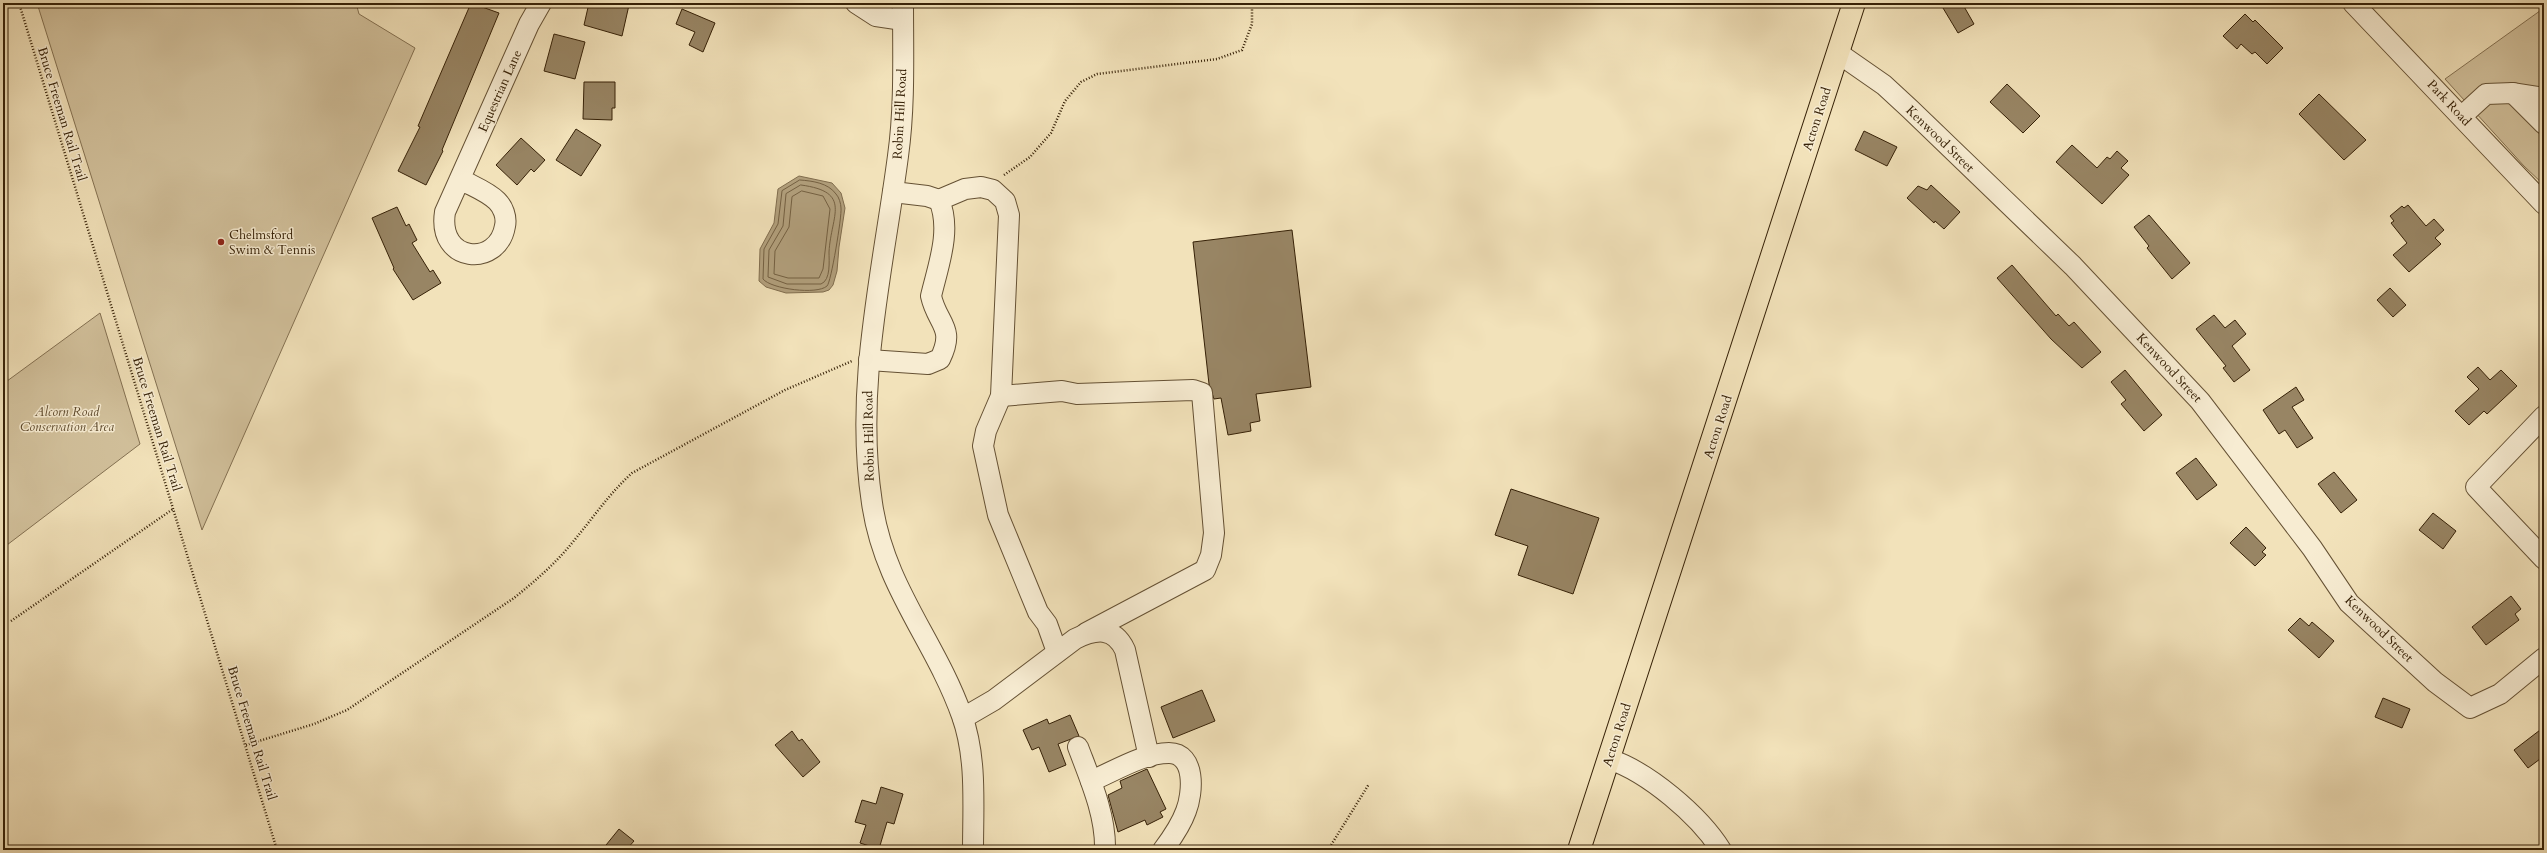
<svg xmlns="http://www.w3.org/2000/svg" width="2547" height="853" viewBox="0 0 2547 853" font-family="Cardo,serif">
<rect width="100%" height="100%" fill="#f2e2ba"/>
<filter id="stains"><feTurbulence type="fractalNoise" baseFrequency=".005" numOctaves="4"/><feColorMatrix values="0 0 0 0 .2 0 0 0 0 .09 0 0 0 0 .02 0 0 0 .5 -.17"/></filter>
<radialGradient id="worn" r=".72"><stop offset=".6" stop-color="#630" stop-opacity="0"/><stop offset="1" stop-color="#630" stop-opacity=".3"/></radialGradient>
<g fill="#d2c19c" stroke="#847152">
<polygon points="37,3 356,3 359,14 415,48 202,530"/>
<polygon points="2544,8 2544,185 2524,166 2445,79"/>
<polygon points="100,313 140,444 3,548 3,384"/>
</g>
<polygon fill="#b2a07d" stroke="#806d4e" points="799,176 832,183 841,193 845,208 839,247 837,271 833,285 829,290 823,292 786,293 766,287 759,281 760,249 774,223 778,189"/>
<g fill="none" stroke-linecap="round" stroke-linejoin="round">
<g stroke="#746042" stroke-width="1">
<path d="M800,180C813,181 828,183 836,194C839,197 841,204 841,208C842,216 831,283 827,286C817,295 771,289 763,279L764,249L778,224L782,191Z"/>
<path d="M801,185C853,192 831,215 829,252C829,261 831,280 821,284H787L768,277L769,250L783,226L786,194Z"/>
<polygon points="802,191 823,196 830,209 823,269 819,278 788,278 774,274 775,251 789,227 792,197"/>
</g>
</g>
<g fill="#988564" stroke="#362107">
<polygon points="471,3 499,13 442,150 443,151 426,185 398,171 420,127 418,126"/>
<polygon points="589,3 621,3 629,5 622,36 584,25"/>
<polygon points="1940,3 1962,3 1974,24 1958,33"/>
<polygon points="682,9 715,23 703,52 689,45 695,32 676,24"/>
<polygon points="2245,14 2253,22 2255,20 2283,48 2267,64 2255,52 2252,54 2241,44 2237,49 2223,36"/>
<polygon points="554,34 585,42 575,79 544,71"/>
<polygon points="584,82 615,82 615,108 612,108 612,120 583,119"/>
<polygon points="2007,84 2040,116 2023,133 1990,102"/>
<polygon points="2319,94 2366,140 2344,160 2299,114"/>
<polygon points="576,129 601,145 581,176 556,160"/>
<polygon points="1864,131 1897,147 1887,166 1855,150"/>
<polygon points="521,138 545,160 534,172 531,169 517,185 496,165"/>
<polygon points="2072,145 2097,168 2107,157 2110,159 2117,151 2128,161 2121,168 2129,175 2102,204 2056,162"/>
<polygon points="1931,185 1960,212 1944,229 1935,221 1934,223 1907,198 1918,186 1927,190"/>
<polygon points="2408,205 2426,226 2434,219 2444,230 2435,238 2441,244 2409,272 2393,255 2407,243 2391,223 2394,221 2390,216 2402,206 2404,208"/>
<polygon points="397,207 406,226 409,224 417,240 412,243 430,272 433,270 441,283 413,300 393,269 394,268 372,218"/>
<polygon points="2149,215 2190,263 2172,279 2147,248 2149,246 2134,227"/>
<polygon points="1292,230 1311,387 1256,394 1260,421 1250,423 1251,431 1228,435 1221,398 1214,399 1209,384 1193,242"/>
<polygon points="2012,265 2056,316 2058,314 2069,326 2074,322 2101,352 2082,368 2051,339 1997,278"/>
<polygon points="2390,288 2406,305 2393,317 2377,300"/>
<polygon points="2214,315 2225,328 2235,320 2246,334 2232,346 2250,370 2234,382 2223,368 2226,366 2196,329"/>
<polygon points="2478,367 2490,380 2501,370 2517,386 2487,414 2484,411 2469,425 2455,411 2479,389 2467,377"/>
<polygon points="2125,370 2162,415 2144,431 2121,404 2126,400 2111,382"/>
<polygon points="2296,387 2304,400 2292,407 2313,438 2297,448 2285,430 2279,434 2263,410"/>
<polygon points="2196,458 2217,485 2197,500 2176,473"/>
<polygon points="2334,472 2357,500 2341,513 2318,484"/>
<polygon points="1511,489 1599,518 1573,594 1518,575 1528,546 1495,535"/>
<polygon points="2433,513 2456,531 2443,549 2419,530"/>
<polygon points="2246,527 2266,548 2262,552 2266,555 2255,566 2230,543"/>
<polygon points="2511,596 2521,609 2515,614 2519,620 2486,645 2472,627"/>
<polygon points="2300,618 2309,626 2312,622 2334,641 2319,658 2288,630"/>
<polygon points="1202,690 1215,721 1173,738 1161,707"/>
<polygon points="2383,698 2410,709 2402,728 2375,717"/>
<polygon points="1070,715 1079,736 1058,744 1066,765 1049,772 1039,747 1032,750 1023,730 1047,719 1049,724"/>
<polygon points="2544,727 2544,756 2528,768 2514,750"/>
<polygon points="792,731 799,741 802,739 820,762 803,777 775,745"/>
<polygon points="1147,769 1166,809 1160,812 1163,817 1147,825 1145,820 1118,832 1108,795 1122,788 1120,781"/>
<polygon points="881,787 903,794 894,824 887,822 879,849 860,843 866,825 855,822 862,800 876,804"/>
<polygon points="619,829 634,841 626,850 602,850"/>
</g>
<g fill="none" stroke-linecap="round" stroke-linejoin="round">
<defs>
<g id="minor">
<polyline points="856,3 876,16 903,20"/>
<path d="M903,3C903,54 905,106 898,156C883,271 854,387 872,503C884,587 935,640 962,716C977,758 973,806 973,850"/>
<polyline points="2353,3 2544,204"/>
<polyline points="1838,53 1884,85 1910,109 2073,266 2200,401 2312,548 2349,603 2435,682 2470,708 2500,694 2544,658"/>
<polyline points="2513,93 2544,124"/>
<polyline points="2462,116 2486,94 2513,93 2544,98"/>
<path d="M460,179C472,186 487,191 497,201C503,207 507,217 505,226C498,268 437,263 445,212L529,24L541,3"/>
<polyline points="893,192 927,196 939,200 965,189 981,187 993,190 1005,201 1009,215 1001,396 986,431 983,446 998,515 1038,612 1047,624 1057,652"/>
<path d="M869,360L928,364L940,359C956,327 937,324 931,296C938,266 952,230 939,200"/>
<polyline points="1001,396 1062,391 1077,394 1193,390 1202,393 1214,533 1211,555 1205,570 1086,633"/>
<polyline points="2544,416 2476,487 2544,559"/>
<path d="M963,718L994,700L1075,639C1095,629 1114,626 1125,650L1149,757"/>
<path d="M1078,747C1090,779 1106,815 1105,850"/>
<path d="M1609,759C1648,772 1699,815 1721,850"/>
<path d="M1091,781C1115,771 1143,753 1169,753C1196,753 1193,793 1186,811C1181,825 1172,838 1163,850"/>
</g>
<polyline id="major" points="1579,850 1854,3"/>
</defs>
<use href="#minor" stroke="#655134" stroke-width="22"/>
<use href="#major" stroke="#362107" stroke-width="24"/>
<g stroke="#362107" stroke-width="2.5" stroke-dasharray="1 2" stroke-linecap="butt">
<polyline points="19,3 277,850"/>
<polyline points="1004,175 1030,157 1051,133 1065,101 1081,82 1097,74 1217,59 1242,50 1252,24 1252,3"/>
<polyline points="11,621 173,509"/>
<path d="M246,745L314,724L347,710L514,598C535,581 555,564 572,543C593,518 608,495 632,473L785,390L852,361"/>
<polyline points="1328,850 1369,784"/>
</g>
<use href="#minor" stroke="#f7ecd2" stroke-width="20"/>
<use href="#major" stroke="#f2e2ba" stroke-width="22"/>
</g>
<circle fill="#8f2418" stroke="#f7ecd2" stroke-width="1.5" cx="221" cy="242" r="4"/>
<g text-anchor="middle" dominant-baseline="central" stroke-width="3" stroke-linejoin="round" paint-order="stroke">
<g font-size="13" fill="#362107" stroke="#f7ecd2">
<text transform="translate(500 91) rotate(-66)">Equestrian Lane</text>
<text transform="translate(2449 103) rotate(47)">Park Road</text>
<text transform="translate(62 114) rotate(73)">Bruce Freeman Rail Trail</text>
<text transform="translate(900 114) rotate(-87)">Robin Hill Road</text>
<text transform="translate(1817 119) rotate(-72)">Acton Road</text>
<text transform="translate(1940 139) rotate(44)">Kenwood Street</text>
<text transform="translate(2169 368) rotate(47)">Kenwood Street</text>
<text transform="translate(157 424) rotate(73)">Bruce Freeman Rail Trail</text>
<text transform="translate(1718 427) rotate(-72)">Acton Road</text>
<text transform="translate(869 436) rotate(-91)">Robin Hill Road</text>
<text transform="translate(2379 629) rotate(44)">Kenwood Street</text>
<text transform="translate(252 733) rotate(73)">Bruce Freeman Rail Trail</text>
<text transform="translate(1617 735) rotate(-72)">Acton Road</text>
</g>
<g font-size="13" fill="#362107" stroke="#f7ecd2" text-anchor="start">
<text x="229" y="235">Chelmsford<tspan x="229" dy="15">Swim &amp; Tennis</tspan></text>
</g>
<g font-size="13" font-style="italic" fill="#5d492c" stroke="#f7ecd2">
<text x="67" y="412">Alcorn Road<tspan x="67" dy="15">Conservation Area</tspan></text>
</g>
</g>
<rect width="2547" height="853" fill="none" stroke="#f2e2ba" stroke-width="16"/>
<rect x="4" y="4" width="2539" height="845" fill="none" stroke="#362107" stroke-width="2"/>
<rect x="8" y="8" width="2531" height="837" fill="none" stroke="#362107"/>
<rect width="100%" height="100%" filter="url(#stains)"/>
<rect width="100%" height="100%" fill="url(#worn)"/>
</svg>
